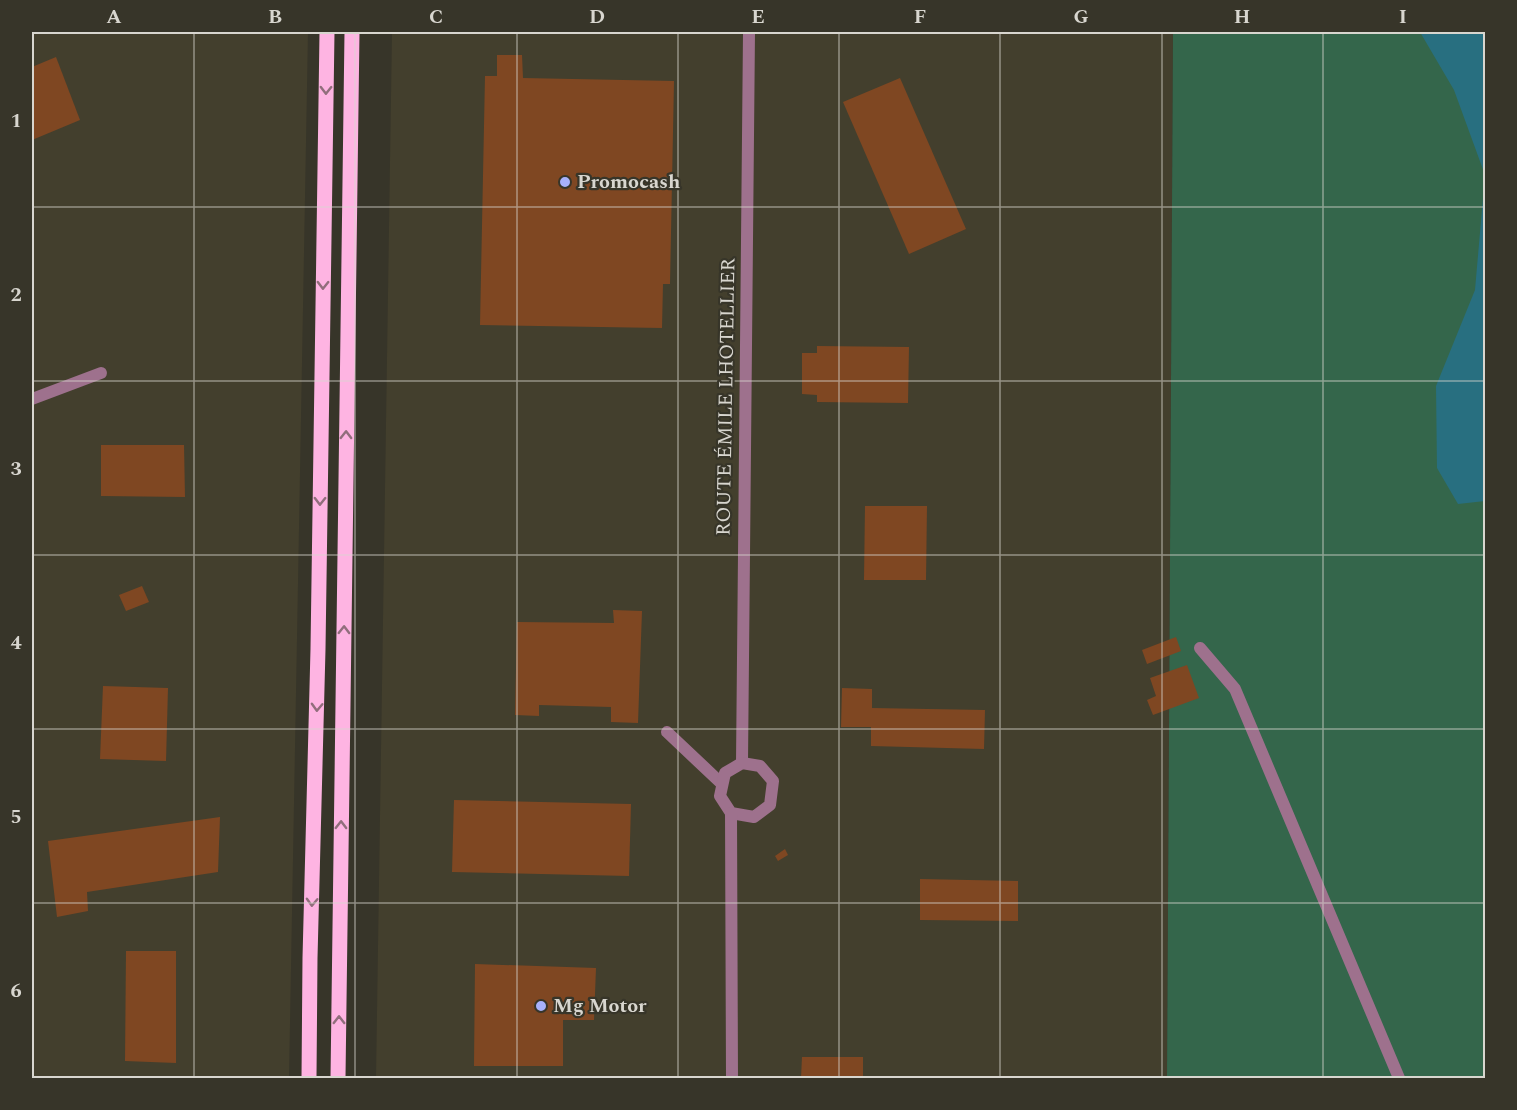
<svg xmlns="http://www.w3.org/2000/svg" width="1517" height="1110" viewBox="0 0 1517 1110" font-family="Spectral,serif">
<rect width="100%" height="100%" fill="#373529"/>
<g fill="#433f2d">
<polygon points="32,32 308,32 289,1078 32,1078"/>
<polygon points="392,32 1173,32 1167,1078 376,1078"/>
</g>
<polygon fill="#34664b" points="1173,32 1485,32 1485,1078 1167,1078"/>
<polygon fill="#286f80" points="1420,32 1485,32 1485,501 1458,504 1437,468 1436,386 1475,290 1485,175 1454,90"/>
<g fill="#7f4722">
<polygon points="497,55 522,55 523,78 674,81 670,284 663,284 662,328 480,325 485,76 497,76"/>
<polygon points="56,57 80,120 32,140 32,67"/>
<polygon points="900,78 966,229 909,254 843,102"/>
<polygon points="817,346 909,347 908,403 817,402 817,395 802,394 802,353 817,353"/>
<polygon points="101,445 184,445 185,497 101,496"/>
<polygon points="865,506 927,506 926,580 864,580"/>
<polygon points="142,586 149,602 126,611 119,595"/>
<polygon points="613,610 642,611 638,723 611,722 611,707 539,705 539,716 515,715 517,622 614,623"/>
<polygon points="1176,637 1181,651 1147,664 1142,650"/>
<polygon points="1187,665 1199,698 1153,715 1147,700 1156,696 1150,678"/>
<polygon points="103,686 168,688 166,761 100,759"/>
<polygon points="842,688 872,689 872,708 985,710 984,749 871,746 871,727 841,727"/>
<polygon points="454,800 631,804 629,876 452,872"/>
<polygon points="220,817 218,872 87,892 88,911 57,917 48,841"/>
<polygon points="785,849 788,855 778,861 775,856"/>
<polygon points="920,879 1018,881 1018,921 920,920"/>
<polygon points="126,951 176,951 176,1063 125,1061"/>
<polygon points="475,964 596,968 594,1020 563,1020 563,1066 474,1066"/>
<polygon points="802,1057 863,1057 863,1078 801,1078"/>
</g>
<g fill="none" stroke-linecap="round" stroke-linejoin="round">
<g stroke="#9e718d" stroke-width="12">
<polyline points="32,399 101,373"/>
<polyline points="1200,648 1235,689 1399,1078"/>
<polyline points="667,732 722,784"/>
</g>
<g stroke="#9e718d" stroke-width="12">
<polyline points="742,763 749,32"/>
<polygon points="742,763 760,766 773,781 770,805 754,817 731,813 720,796 725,773"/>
<polyline points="731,813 732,1078"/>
</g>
<g stroke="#feb4e2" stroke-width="15">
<polyline points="309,1078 310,958 318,649 327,32"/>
<polyline points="338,1078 352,32"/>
</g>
</g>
<defs><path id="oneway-chevron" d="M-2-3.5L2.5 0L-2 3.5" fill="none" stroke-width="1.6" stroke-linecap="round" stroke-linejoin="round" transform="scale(1.5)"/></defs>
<g stroke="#916e7c">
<use href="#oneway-chevron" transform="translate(326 90) rotate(91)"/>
<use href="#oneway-chevron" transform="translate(323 285) rotate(91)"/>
<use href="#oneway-chevron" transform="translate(346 435) rotate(-89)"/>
<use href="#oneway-chevron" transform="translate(320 501) rotate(91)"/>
<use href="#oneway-chevron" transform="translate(344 630) rotate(-89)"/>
<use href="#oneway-chevron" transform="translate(317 707) rotate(92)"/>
<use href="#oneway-chevron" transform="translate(341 825) rotate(-89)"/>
<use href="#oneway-chevron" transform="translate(312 902) rotate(92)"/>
<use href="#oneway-chevron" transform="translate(339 1020) rotate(-90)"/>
</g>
<path fill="none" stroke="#d8d6cf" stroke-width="1.5" stroke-opacity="0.55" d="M194,32V1078M355,32V1078M517,32V1078M678,32V1078M839,32V1078M1000,32V1078M1162,32V1078M1323,32V1078M32,207H1486M32,381H1486M32,555H1486M32,729H1486M32,903H1486"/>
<g fill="#a7b1fc" stroke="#373529" stroke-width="2">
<circle cx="565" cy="182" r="6"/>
<circle cx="541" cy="1006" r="6"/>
</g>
<g text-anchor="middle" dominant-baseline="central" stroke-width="4.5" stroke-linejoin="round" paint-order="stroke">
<g font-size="20" font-weight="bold" fill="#d8d6cf" stroke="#373529" text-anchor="start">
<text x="577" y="182">Promocash</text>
<text x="553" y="1006">Mg Motor</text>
</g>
<g font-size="20" fill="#d8d6cf" stroke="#373529">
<text transform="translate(726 397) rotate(-89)">ROUTE ÉMILE LHOTELLIER</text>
</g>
</g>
<rect width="1517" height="1110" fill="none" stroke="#373529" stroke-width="66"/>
<rect x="33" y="33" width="1451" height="1044" fill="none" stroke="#d8d6cf" stroke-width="2"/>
<g font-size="20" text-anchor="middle" font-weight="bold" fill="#d8d6cf">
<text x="114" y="23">A</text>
<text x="275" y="23">B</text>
<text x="436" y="23">C</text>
<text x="597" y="23">D</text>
<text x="758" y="23">E</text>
<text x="920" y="23">F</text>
<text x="1081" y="23">G</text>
<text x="1242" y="23">H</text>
<text x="1403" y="23">I</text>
<text x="16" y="127">1</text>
<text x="16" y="301">2</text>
<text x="16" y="475">3</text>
<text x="16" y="649">4</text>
<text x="16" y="823">5</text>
<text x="16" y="997">6</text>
</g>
</svg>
